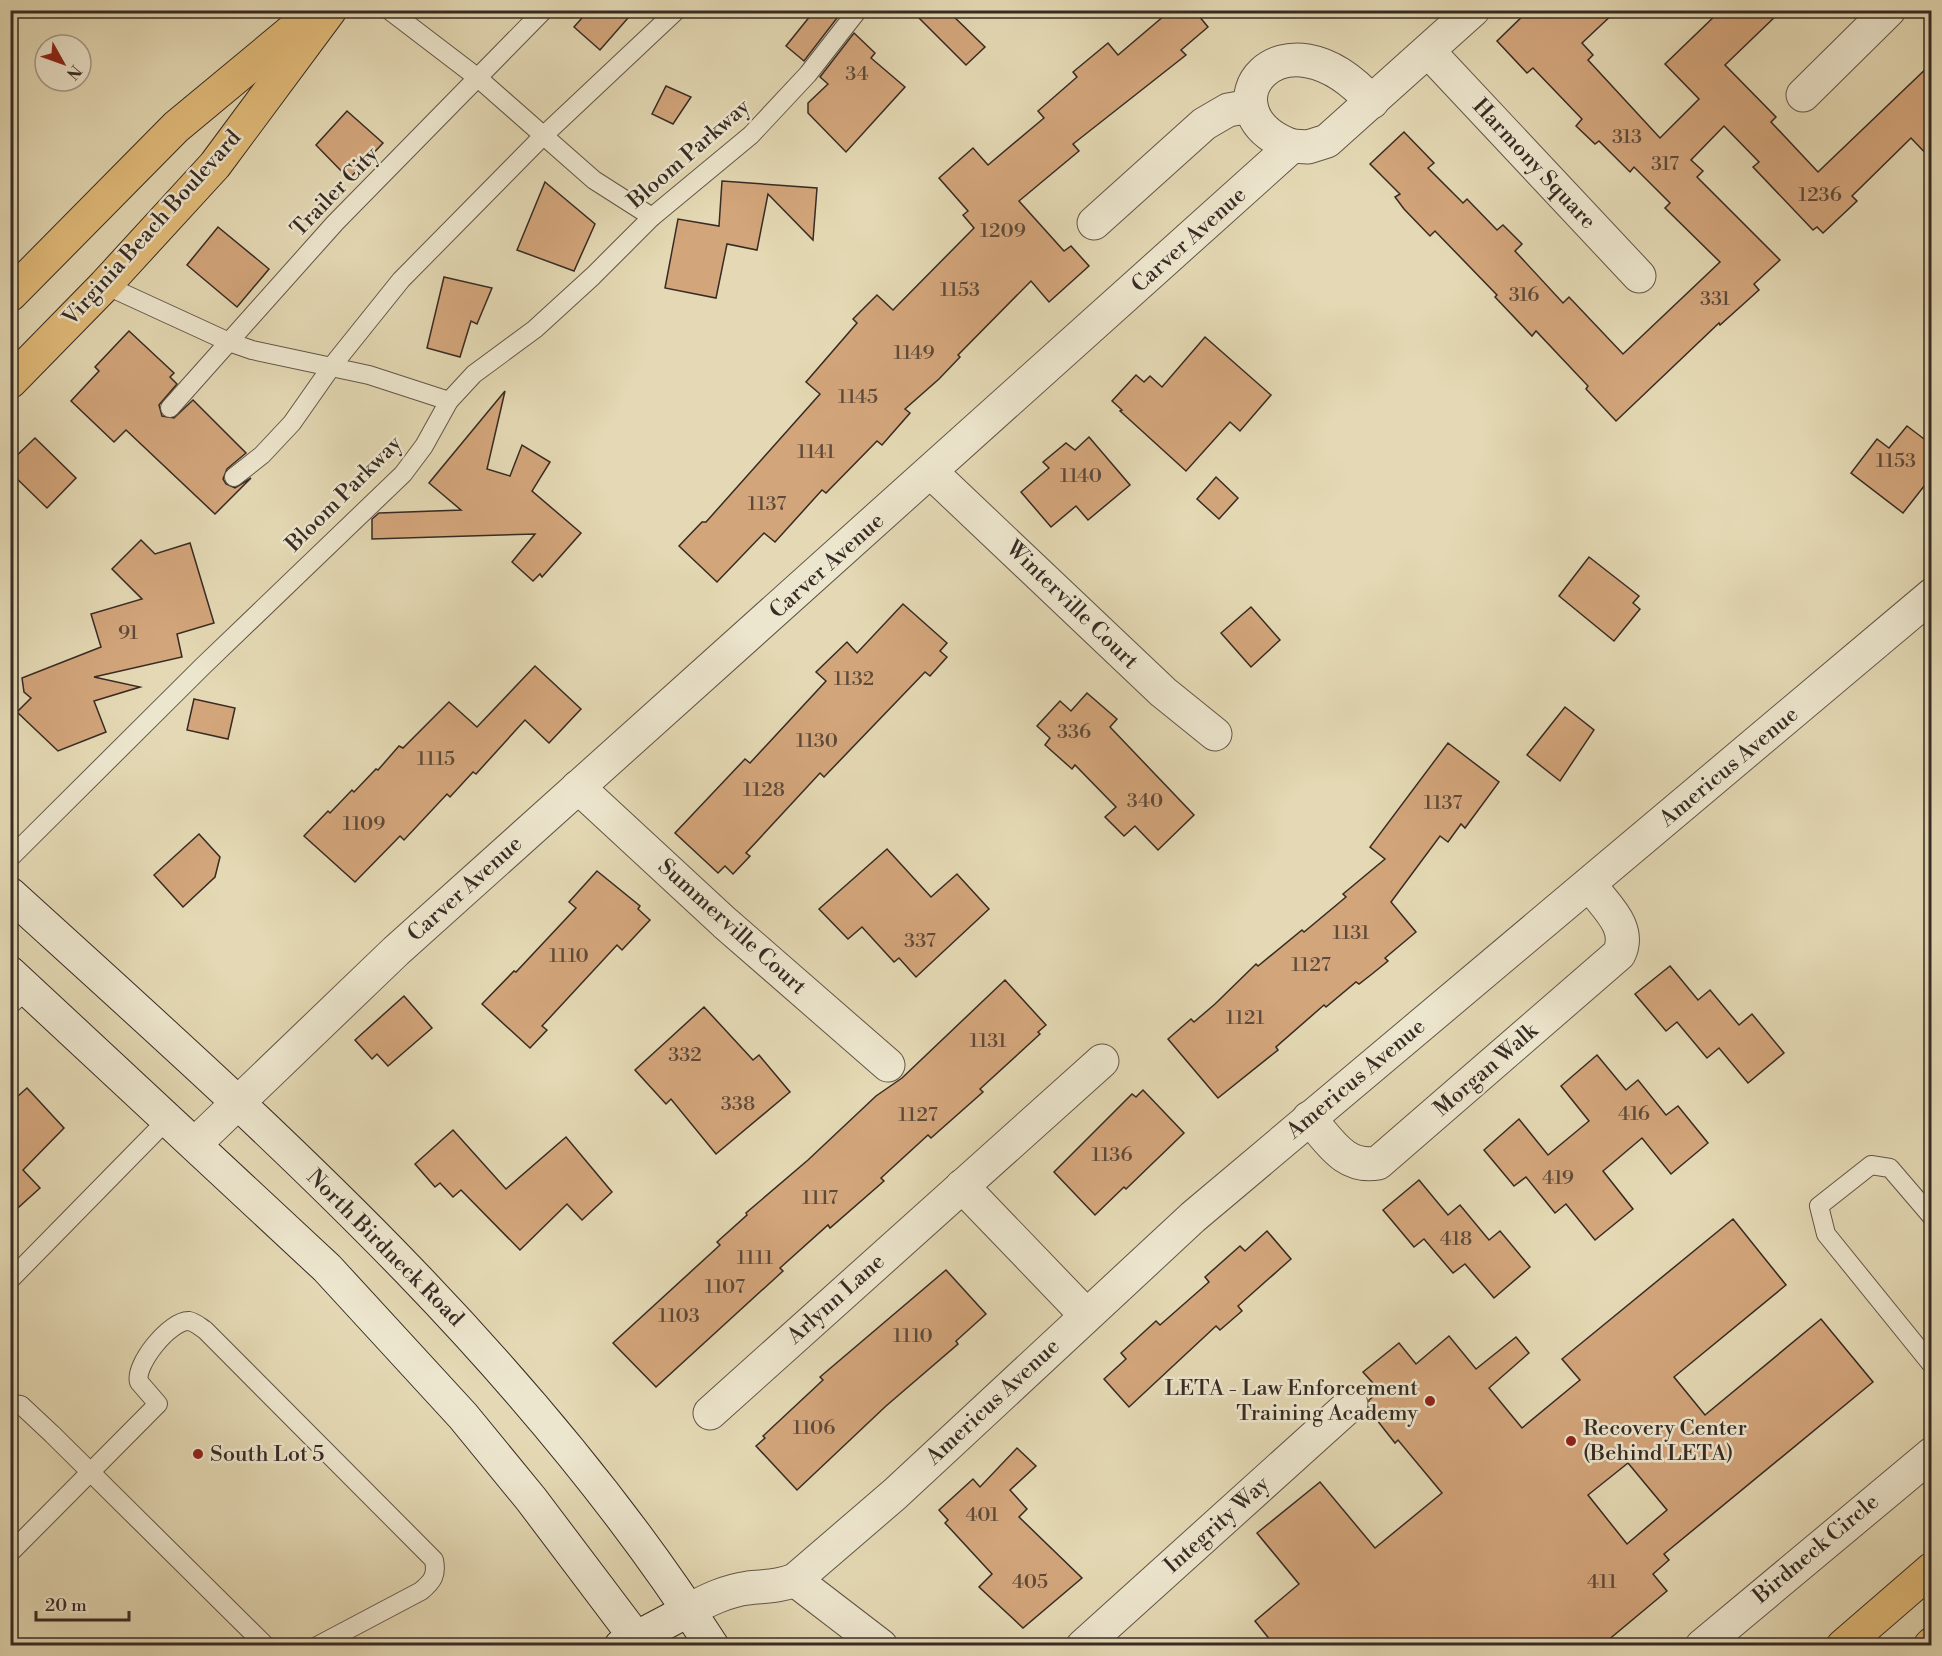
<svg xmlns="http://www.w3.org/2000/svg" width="1942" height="1656" viewBox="0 0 1942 1656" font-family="'Libre Bodoni',serif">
<rect width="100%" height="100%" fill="#e4d9b4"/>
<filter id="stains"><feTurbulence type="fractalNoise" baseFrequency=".00333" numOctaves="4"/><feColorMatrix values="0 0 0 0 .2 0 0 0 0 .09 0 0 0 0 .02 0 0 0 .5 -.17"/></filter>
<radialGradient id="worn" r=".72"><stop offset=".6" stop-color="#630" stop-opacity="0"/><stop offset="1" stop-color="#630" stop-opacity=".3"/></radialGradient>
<g fill="#d3a57b" stroke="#372b24" stroke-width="1.5" fill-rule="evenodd">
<polygon points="589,10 635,10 600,50 574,27"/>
<polygon points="815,10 829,10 837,18 804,61 786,46"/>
<polygon points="911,10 947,10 985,47 966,65"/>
<polygon points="1171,10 1194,10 1208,27 1181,50 1186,55 1073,144 1079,151 1019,201 1064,251 1071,246 1089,266 1049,302 1031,281 958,355 960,357 939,379 905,409 910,413 882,445 877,441 826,493 822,490 775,542 764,533 717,582 679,546 702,522 706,522 820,394 806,382 857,323 853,319 877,295 893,310 974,228 963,215 968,211 939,178 973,148 988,165 1044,118 1038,111 1077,77 1073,72 1108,43 1118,55"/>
<polygon points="1529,10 1617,10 1582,43 1593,55 1588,60 1660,138 1699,99 1665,64 1721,10 1782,10 1725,65 1776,117 1771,122 1818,172 1932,63 1932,160 1911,138 1852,196 1857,201 1823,233 1817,227 1813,230 1753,167 1759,162 1724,126 1691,160 1703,171 1697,177 1780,260 1754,284 1759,290 1720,325 1719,323 1616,421 1586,389 1588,386 1536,331 1532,336 1495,297 1497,295 1435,231 1430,236 1404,209 1395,197 1400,194 1370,164 1404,132 1434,163 1428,168 1463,203 1467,199 1497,230 1503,225 1522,244 1515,251 1563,303 1569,297 1623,354 1720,262 1665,208 1670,203 1634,167 1630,172 1599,141 1595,144 1576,126 1582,119 1533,68 1527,73 1497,41"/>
<polygon points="854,33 875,53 871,58 905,87 846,152 808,113 808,103 828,84 820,77"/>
<polygon points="666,86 691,97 673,124 652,114"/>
<polygon points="347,111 383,143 349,179 316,145"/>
<polygon points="722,181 817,188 813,240 768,194 757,250 727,244 716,298 665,288 678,219 719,226"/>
<polygon points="545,182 595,224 574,271 517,250"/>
<polygon points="218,227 269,269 237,307 187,265"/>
<polygon points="444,277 492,288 477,324 471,321 460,357 427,348"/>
<polygon points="129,331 174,373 170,377 177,384 159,405 162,416 174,418 193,400 246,453 227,469 223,479 226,484 235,488 251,478 215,514 126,430 114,442 71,401 99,371 95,367"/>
<polygon points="1205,337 1271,395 1240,431 1230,422 1186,471 1120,411 1122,410 1112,401 1136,375 1144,382 1150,376 1162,387"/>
<polygon points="505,391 487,469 510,476 522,445 550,462 532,491 581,533 542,577 540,574 533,581 512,562 535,534 372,539 372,519 379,513 461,510 429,483"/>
<polygon points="1907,426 1932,445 1932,476 1903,513 1851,473 1877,439 1889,448"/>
<polygon points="1089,437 1130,485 1088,520 1076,506 1051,527 1021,492 1049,468 1043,462 1066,443 1075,450"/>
<polygon points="35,438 76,478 47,508 10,472 10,462"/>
<polygon points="1216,477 1238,498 1219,519 1197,499"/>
<polygon points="141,540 155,554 190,543 214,623 177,634 182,657 94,677 140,687 94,701 106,732 58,751 17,712 31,698 24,692 22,678 101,647 91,614 142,599 112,569"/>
<polygon points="1589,557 1639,596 1633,603 1640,609 1614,641 1559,596"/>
<polygon points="903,604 947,643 940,651 947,657 930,676 925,672 824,777 820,773 746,853 750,856 733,874 725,866 718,873 675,833 745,759 750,763 826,681 816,672 847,642 857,653"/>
<polygon points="1251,607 1280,640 1251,667 1221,633"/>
<polygon points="535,666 581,709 549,743 525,720 476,774 473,772 450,797 447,794 404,840 400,836 355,882 304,836 328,811 330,813 352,790 354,792 376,769 378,770 399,746 403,748 449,702 477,727"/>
<polygon points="1087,693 1117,719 1110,727 1194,815 1158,850 1135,826 1124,836 1105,817 1116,807 1075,765 1072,769 1045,745 1050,738 1037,726 1060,701 1071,711"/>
<polygon points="194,699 235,708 228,739 187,730"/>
<polygon points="1565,707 1594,730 1560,781 1527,755"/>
<polygon points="1448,743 1499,782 1465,828 1461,824 1448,842 1440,836 1391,902 1416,932 1385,958 1388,961 1372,974 1359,984 1356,982 1326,1007 1324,1005 1276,1047 1278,1050 1218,1098 1168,1039 1191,1019 1194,1022 1215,1004 1256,964 1258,966 1302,930 1304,932 1346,897 1343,894 1385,859 1370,847"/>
<polygon points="199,834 220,857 215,877 183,907 154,875"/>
<polygon points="887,849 931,897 957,874 989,909 916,977 899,958 894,962 862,927 848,939 819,909"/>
<polygon points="597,871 640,906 638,909 650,920 622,950 617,945 542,1026 547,1030 530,1048 482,1004 514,971 516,972 576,908 569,902"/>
<polygon points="1670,966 1698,1000 1710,990 1739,1025 1752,1014 1784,1053 1748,1083 1719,1048 1707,1058 1677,1022 1666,1031 1635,994"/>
<polygon points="1005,980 1046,1025 1038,1032 1040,1034 980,1089 983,1092 931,1138 928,1135 881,1178 884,1181 830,1228 828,1225 780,1268 783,1271 656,1387 613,1343 720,1245 717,1242 747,1215 746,1213 808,1160 876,1096 902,1078"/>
<polygon points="404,996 432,1028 388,1066 377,1054 372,1059 355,1040"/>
<polygon points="704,1007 753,1060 759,1055 790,1092 716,1154 671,1099 666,1104 635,1070"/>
<polygon points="1597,1055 1626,1090 1638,1080 1666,1115 1678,1106 1708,1143 1671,1174 1642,1138 1603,1171 1633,1209 1595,1240 1566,1204 1555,1213 1526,1177 1514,1186 1484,1150 1519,1119 1548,1155 1589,1121 1561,1086"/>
<polygon points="27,1088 64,1128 23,1170 40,1188 10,1215 10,1103"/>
<polygon points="1143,1090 1184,1133 1126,1189 1124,1187 1095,1215 1054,1172 1132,1094 1136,1097"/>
<polygon points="453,1130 506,1189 566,1137 612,1192 582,1220 567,1204 520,1250 461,1190 453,1197 440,1183 435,1187 415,1164"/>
<polygon points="1419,1180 1448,1215 1460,1205 1489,1240 1500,1231 1530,1267 1494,1298 1465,1264 1453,1273 1424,1239 1414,1247 1383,1210"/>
<path d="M1733,1219L1786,1285L1674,1377L1705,1415L1821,1319L1873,1382L1664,1554L1669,1560L1653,1574L1667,1591L1601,1646H1275L1255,1621L1299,1584L1257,1533L1320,1482L1375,1548L1442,1493L1398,1440L1395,1443L1369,1410V1400L1380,1391L1363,1372L1399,1343L1416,1364L1449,1336L1476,1369L1516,1337L1529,1353L1489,1388L1522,1428L1580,1380L1562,1359ZM1628,1463L1667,1510L1627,1544L1588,1495Z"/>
<polygon points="1267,1231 1291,1259 1238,1306 1242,1311 1220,1330 1216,1326 1129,1407 1104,1379 1126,1359 1121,1353 1156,1321 1160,1325 1209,1282 1205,1277 1240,1246 1245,1251"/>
<polygon points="946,1270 986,1314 956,1341 958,1344 886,1406 797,1490 756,1446 765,1438 763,1436 823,1380 820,1377"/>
<polygon points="1017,1448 1036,1466 1010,1490 1027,1509 1019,1517 1082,1578 1023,1628 979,1587 992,1574 945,1523 948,1520 939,1510 973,1479 980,1487"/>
</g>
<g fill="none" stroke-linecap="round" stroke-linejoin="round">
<defs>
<g id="lane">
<polyline points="389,10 478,78 594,180 652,217"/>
<polyline points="105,285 229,342 252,350 369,375 449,401"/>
<polyline points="170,408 335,223 544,10"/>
<polyline points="234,477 262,455 292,423 332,366 401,280 542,137 677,10"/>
<polyline points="10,858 203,666 403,474 424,446 449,401 474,374 535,329 593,276 652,217 751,135 808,74 858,10"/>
<polyline points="10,1005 28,989"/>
<polyline points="1932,1217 1890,1168 1871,1165 1819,1206 1826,1234 1932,1365"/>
<polyline points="10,1280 168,1119"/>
<polyline points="10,1403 21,1405 52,1434 266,1646"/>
<path d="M10,1553L158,1404L139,1382C134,1365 170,1320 189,1321C195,1322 200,1327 205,1330L434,1560C437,1575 433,1581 421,1591L317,1646"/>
</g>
<g id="street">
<polyline points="1429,52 1639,276"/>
<polyline points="1803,95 1889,10"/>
<path d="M1292,146C1198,111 1281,0 1372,102"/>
<polyline points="1094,223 1204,124 1228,110 1251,106"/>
<polyline points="932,473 1163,692 1215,734"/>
<polyline points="578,787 725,923 888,1065"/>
<path d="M1309,1118C1330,1141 1344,1169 1378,1163L1619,954C1632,927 1605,906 1590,885"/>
<polyline points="195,1144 396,951 1292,146 1308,147 1327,141 1473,10"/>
<polyline points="962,1186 1086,1315"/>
<polyline points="710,1413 1102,1061"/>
<polyline points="795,1580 881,1646"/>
<path d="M689,1610C708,1600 726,1591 748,1588C766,1586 777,1587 795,1580L895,1494L1193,1217L1932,595"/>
<polyline points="1083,1646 1351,1404"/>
<polyline points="1702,1646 1932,1454"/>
</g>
<g id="secondary">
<path d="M10,894C264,1125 525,1354 712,1646"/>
<polyline points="10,973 327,1268 463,1416 531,1499 642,1646"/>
<polyline points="621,1646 689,1610"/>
</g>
<g id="primary">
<polyline points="10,295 176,127 311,15"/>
<polyline points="10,382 105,285 215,165 330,10"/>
</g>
<g id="highway">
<polyline points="1843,1646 1932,1569"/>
<polyline points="1930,1646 1932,1644"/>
</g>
</defs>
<use href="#lane" stroke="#625648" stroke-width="20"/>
<use href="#street" stroke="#625648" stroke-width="35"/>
<use href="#secondary" stroke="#372b24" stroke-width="35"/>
<use href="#primary" stroke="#372b24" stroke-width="35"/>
<use href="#highway" stroke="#372b24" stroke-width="35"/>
<use href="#lane" stroke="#ede6ce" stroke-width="18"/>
<use href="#street" stroke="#ede6ce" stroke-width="33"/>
<use href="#secondary" stroke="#ede6ce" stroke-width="33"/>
<use href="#primary" stroke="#e2bc7a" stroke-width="33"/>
<use href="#highway" stroke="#e2bc7a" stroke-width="33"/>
</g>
<g fill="#8f2418" stroke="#ede6ce" stroke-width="2">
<circle cx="1430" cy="1401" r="6"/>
<circle cx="1571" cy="1441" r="6"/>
<circle cx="198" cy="1454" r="6"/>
</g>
<g text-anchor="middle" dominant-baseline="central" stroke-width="5" stroke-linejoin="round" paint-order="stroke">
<g font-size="20" fill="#5e4a3a">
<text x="857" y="74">34</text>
<text x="1627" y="137">313</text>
<text x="1665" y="164">317</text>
<text x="1820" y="195">1236</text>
<text x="1003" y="231">1209</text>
<text x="960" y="290">1153</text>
<text x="1524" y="295">316</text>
<text x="1715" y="299">331</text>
<text x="914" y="353">1149</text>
<text x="858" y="397">1145</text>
<text x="816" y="452">1141</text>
<text x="1896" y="461">1153</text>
<text x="1081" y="476">1140</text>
<text x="767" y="504">1137</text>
<text x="128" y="633">91</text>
<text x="854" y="679">1132</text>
<text x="1074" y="732">336</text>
<text x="817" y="741">1130</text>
<text x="436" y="759">1115</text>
<text x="764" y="790">1128</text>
<text x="1145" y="801">340</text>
<text x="1443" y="803">1137</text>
<text x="364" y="824">1109</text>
<text x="1351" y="933">1131</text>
<text x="920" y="941">337</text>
<text x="569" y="956">1110</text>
<text x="1311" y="965">1127</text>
<text x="1245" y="1018">1121</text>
<text x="988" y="1041">1131</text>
<text x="685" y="1055">332</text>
<text x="738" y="1104">338</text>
<text x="1634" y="1114">416</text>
<text x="918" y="1115">1127</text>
<text x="1112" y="1155">1136</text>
<text x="1558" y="1178">419</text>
<text x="820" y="1198">1117</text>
<text x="1456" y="1239">418</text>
<text x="755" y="1258">1111</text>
<text x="725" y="1287">1107</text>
<text x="679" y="1316">1103</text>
<text x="913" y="1336">1110</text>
<text x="814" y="1428">1106</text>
<text x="982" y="1515">401</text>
<text x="1030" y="1582">405</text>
<text x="1602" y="1582">411</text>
</g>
<g font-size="22" fill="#372b24" stroke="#ede6ce">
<text transform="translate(689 154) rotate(-41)">Bloom Parkway</text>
<text transform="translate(1534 164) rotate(47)">Harmony Square</text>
<text transform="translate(335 192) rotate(-46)">Trailer City</text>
<text transform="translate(152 228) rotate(-48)">Virginia Beach Boulevard</text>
<text transform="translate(1189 240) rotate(-42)">Carver Avenue</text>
<text transform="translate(344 494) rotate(-45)">Bloom Parkway</text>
<text transform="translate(827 566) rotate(-42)">Carver Avenue</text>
<text transform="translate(1072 605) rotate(44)">Winterville Court</text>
<text transform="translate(1729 767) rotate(-40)">Americus Avenue</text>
<text transform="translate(465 889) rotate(-42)">Carver Avenue</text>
<text transform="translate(732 927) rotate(42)">Summerville Court</text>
<text transform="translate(1486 1070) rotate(-41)">Morgan Walk</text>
<text transform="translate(1356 1079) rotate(-40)">Americus Avenue</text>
<text transform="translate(385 1248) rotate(45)">North Birdneck Road</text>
<text transform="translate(836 1299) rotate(-42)">Arlynn Lane</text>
<text transform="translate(993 1402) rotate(-43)">Americus Avenue</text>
<text transform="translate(1217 1525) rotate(-42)">Integrity Way</text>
<text transform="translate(1816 1549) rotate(-40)">Birdneck Circle</text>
</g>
<g font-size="22" fill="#372b24" stroke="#ede6ce" text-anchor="start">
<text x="1418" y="1388" text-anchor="end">LETA - Law Enforcement<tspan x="1418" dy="25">Training Academy</tspan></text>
<text x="1583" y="1428">Recovery Center<tspan x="1583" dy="25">(Behind LETA)</tspan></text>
<text x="210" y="1454">South Lot 5</text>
</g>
</g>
<rect width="1942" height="1656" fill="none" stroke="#e4d9b4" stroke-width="36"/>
<rect x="12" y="12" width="1918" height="1632" fill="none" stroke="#372b24" stroke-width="3"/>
<rect x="18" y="18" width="1906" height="1620" fill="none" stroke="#372b24" stroke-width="1.5"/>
<g transform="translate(63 63) rotate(130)"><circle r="28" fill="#ede6ce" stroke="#a49b8a" stroke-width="1.5"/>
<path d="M0-4.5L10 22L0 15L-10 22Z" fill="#8f2418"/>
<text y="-9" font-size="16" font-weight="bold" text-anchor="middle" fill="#372b24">N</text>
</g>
<path d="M36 1611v9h93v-9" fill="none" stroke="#372b24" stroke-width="3"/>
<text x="45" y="1611" font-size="18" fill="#372b24" stroke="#ede6ce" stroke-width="4.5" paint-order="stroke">20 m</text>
<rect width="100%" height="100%" filter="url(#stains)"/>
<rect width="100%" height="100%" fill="url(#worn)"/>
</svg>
